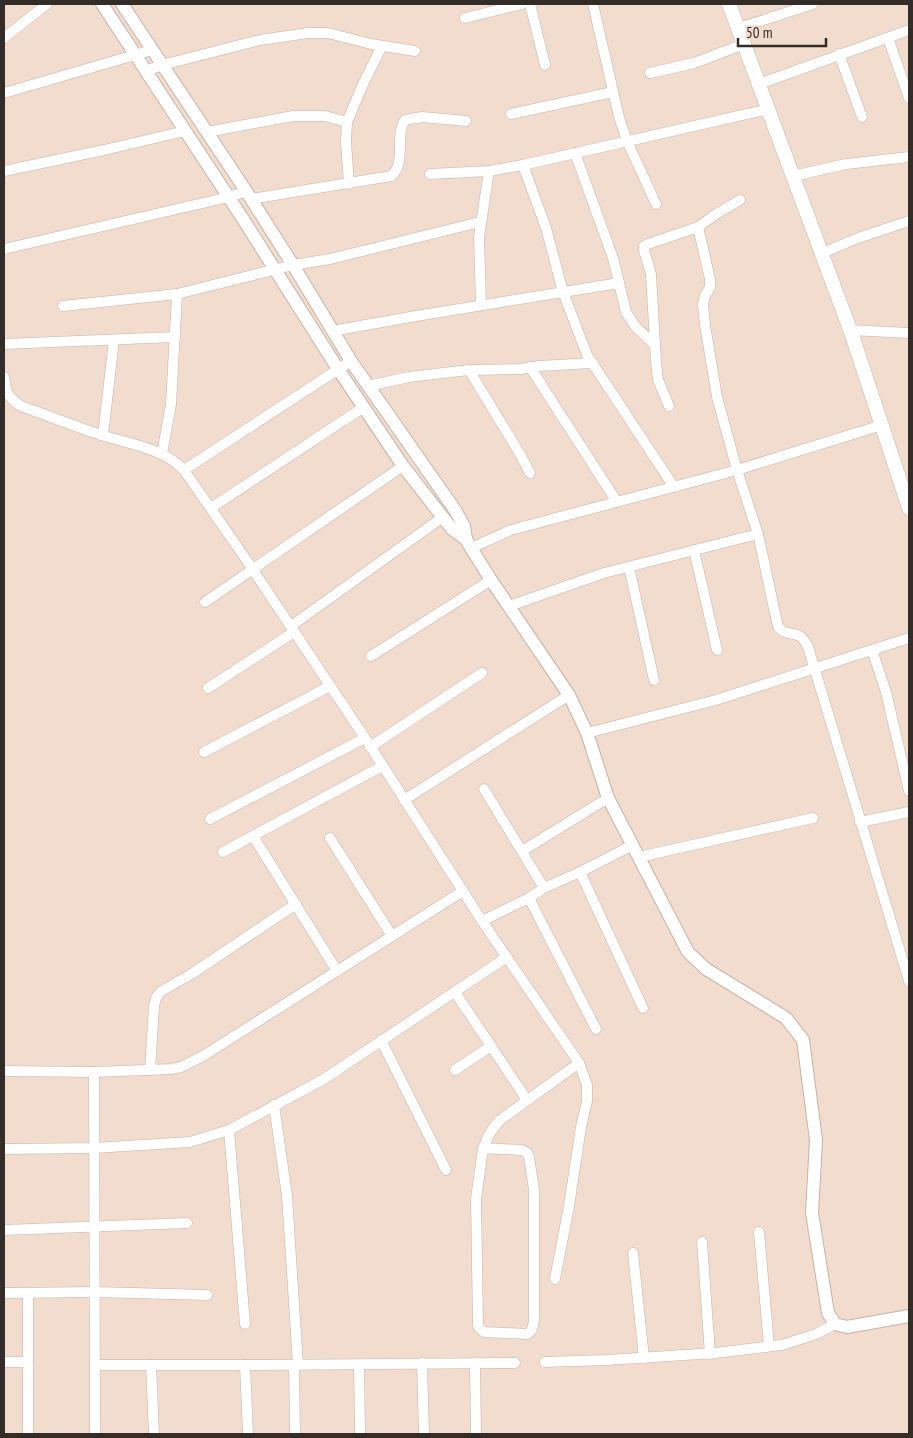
<svg xmlns="http://www.w3.org/2000/svg" width="913" height="1438" viewBox="0 0 913 1438" font-family="'PT Sans Narrow',sans-serif">
<rect width="100%" height="100%" fill="#f1dcce"/>
<g fill="none" stroke-linecap="round" stroke-linejoin="round">
<defs>
<g id="minor">
<polyline points="530,4 545,65"/>
<polyline points="593,4 619,117 627,141 656,204"/>
<polyline points="465,18 522,4"/>
<polyline points="739,28 813,4"/>
<polyline points="4,38 47,4"/>
<polyline points="888,38 909,98"/>
<polyline points="839,54 862,117"/>
<polyline points="146,71 162,65 260,40 308,33 328,33 371,44 415,51"/>
<polyline points="650,73 694,63 744,44"/>
<polyline points="759,84 909,30"/>
<polyline points="4,93 152,50"/>
<polyline points="511,114 613,92"/>
<polyline points="207,132 293,116 325,116 347,122"/>
<polyline points="575,153 613,258 626,312 635,326 655,345"/>
<polyline points="523,165 546,228 563,292 587,355 674,487"/>
<polyline points="4,171 104,150 185,131"/>
<polyline points="430,174 489,171 523,165 769,109"/>
<polyline points="793,176 846,164 909,157"/>
<polyline points="349,184 346,142 347,122 364,82 382,46"/>
<path d="M251,199L391,176C407,163 394,136 405,120L422,117L466,121"/>
<path d="M698,227L710,279V287L705,296L703,304L705,325L717,397L737,470L758,534L778,627C790,640 798,626 808,647L909,981"/>
<polyline points="4,249 229,197 246,191"/>
<polyline points="822,253 858,238 909,221"/>
<polyline points="481,305 479,237 489,171"/>
<polyline points="63,306 177,294 293,265 330,259 480,222"/>
<polyline points="850,330 909,333"/>
<polyline points="332,331 416,316 619,283"/>
<polyline points="4,344 175,337"/>
<polyline points="530,367 617,502"/>
<polyline points="469,370 520,454 530,473"/>
<path d="M4,377C6,393 8,398 21,406C49,416 76,427 104,436C131,444 164,449 184,470L243,555L365,738L482,921L579,1063L587,1085V1101L581,1127L569,1206L555,1279"/>
<polyline points="368,386 409,377 469,370 520,369 539,366 592,363"/>
<polyline points="669,406 658,380 656,362 651,274 644,250 644,246 648,244 698,227 716,214 740,200"/>
<polyline points="103,435 114,340"/>
<polyline points="162,454 171,404 177,294"/>
<polyline points="184,470 351,361"/>
<polyline points="211,508 364,407"/>
<polyline points="471,548 511,530 737,470 882,425"/>
<polyline points="694,550 717,650"/>
<polyline points="629,567 654,680"/>
<polyline points="205,602 403,466"/>
<polyline points="509,606 604,573 758,534"/>
<polyline points="291,626 443,517"/>
<polyline points="872,650 886,692 909,791"/>
<polyline points="371,656 491,580"/>
<polyline points="208,688 294,632"/>
<polyline points="587,733 716,700 909,638"/>
<polyline points="370,747 482,673"/>
<polyline points="204,752 330,686"/>
<polyline points="484,789 544,888"/>
<polyline points="404,800 569,695"/>
<polyline points="210,819 365,738"/>
<polyline points="860,822 909,812"/>
<polyline points="253,836 337,971"/>
<polyline points="330,838 392,936"/>
<polyline points="522,851 608,798"/>
<polyline points="223,852 382,766"/>
<polyline points="639,857 813,818"/>
<polyline points="580,872 643,1008"/>
<polyline points="529,898 596,1029"/>
<polyline points="482,921 529,898 544,888 580,872 633,845"/>
<polyline points="455,992 527,1100"/>
<polyline points="381,1040 446,1170"/>
<polyline points="150,1070 154,1006 156,998 160,992 193,973 296,904"/>
<polyline points="455,1070 491,1046"/>
<polyline points="4,1071 94,1072 171,1069 181,1067 203,1056 463,891"/>
<polyline points="94,1072 95,1434"/>
<polyline points="274,1105 287,1196 298,1365"/>
<polyline points="229,1130 245,1324"/>
<path d="M483,1148L522,1150L527,1153L529,1157L534,1190V1320C533,1326 533,1331 527,1334L484,1332L480,1329L478,1325L476,1199L482,1155C486,1139 489,1132 500,1120L579,1063"/>
<polyline points="4,1149 94,1148 190,1142 229,1130 324,1079 507,957"/>
<polyline points="4,1230 187,1223"/>
<polyline points="759,1232 769,1346"/>
<polyline points="702,1242 710,1354"/>
<polyline points="633,1253 644,1358"/>
<polyline points="4,1293 95,1292 207,1295"/>
<polyline points="28,1293 28,1434"/>
<polyline points="4,1362 28,1362"/>
<polyline points="545,1362 607,1360 715,1353 782,1345 816,1334 835,1324"/>
<polyline points="422,1363 424,1434"/>
<polyline points="475,1363 476,1434"/>
<polyline points="359,1364 360,1434"/>
<polyline points="95,1365 258,1365 515,1363"/>
<polyline points="151,1365 154,1434"/>
<polyline points="245,1365 248,1434"/>
<polyline points="294,1365 295,1434"/>
</g>
<g id="tertiary">
<polyline points="102,4 241,216 338,369 403,466 452,529 466,539"/>
<polyline points="122,4 246,191 293,265 351,361 455,510 464,526 466,539 471,548 491,580 569,695 587,733 608,798 688,952 706,969 786,1018 803,1040 816,1140 812,1213 828,1313 835,1324 847,1327 909,1316"/>
</g>
<polyline id="secondary" points="729,4 852,335 909,508"/>
</defs>
<use href="#minor" stroke="#c7b3a6" stroke-width="11"/>
<use href="#tertiary" stroke="#c7b3a6" stroke-width="14"/>
<use href="#secondary" stroke="#c7b3a6" stroke-width="15"/>
<use href="#minor" stroke="#fff" stroke-width="10"/>
<use href="#tertiary" stroke="#fff" stroke-width="12"/>
<use href="#secondary" stroke="#fff" stroke-width="14"/>
</g>
<rect width="913" height="1438" fill="none" stroke="#342c27" stroke-width="10"/>
<path d="M738 38v8h88v-8" fill="none" stroke="#342c27" stroke-width="2.5"/>
<text x="746" y="38" font-size="15" fill="#342c27" stroke="#f1dcce" stroke-width="4" paint-order="stroke">50 m</text>
</svg>
